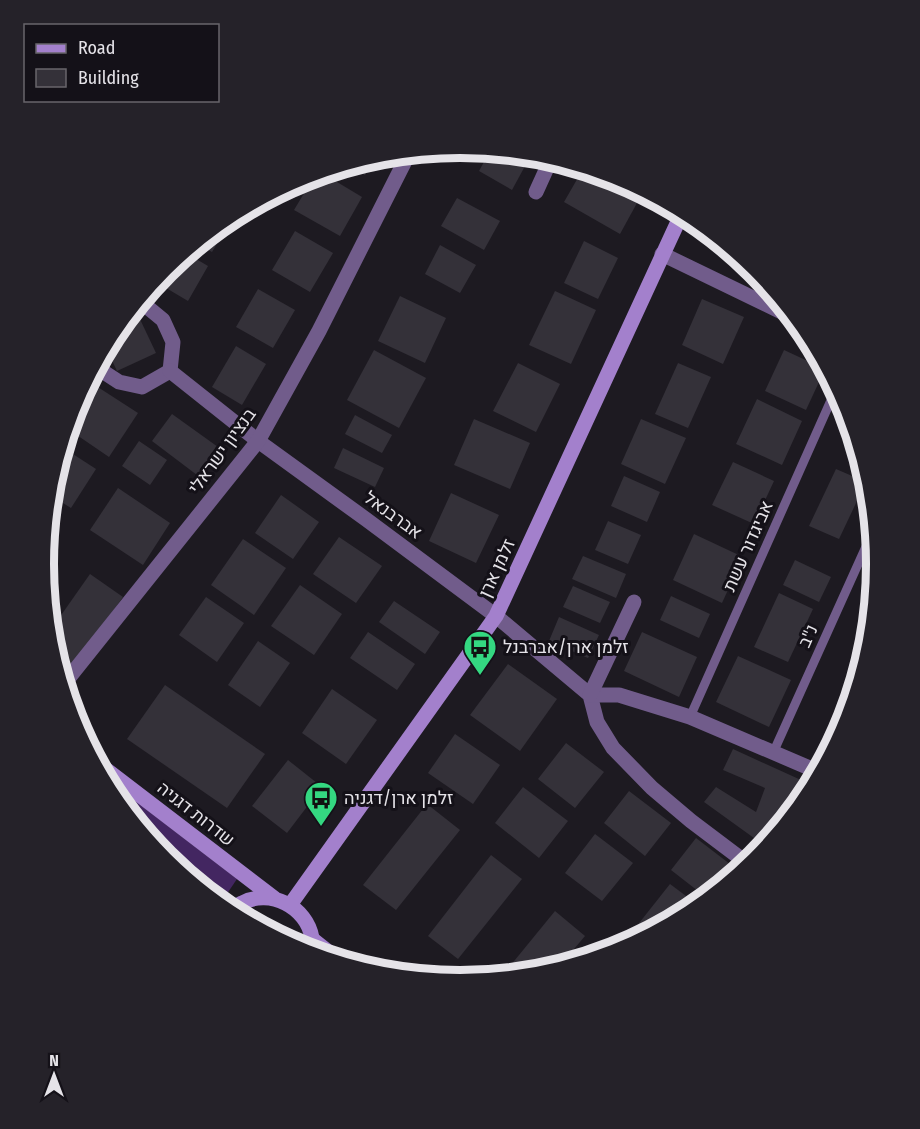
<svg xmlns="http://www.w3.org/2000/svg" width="920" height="1129" viewBox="0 0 920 1129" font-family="'Fira Sans Condensed',Heebo,sans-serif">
<rect width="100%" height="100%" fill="#1d1a21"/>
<polygon fill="#432661" points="104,777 237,879 220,904 165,859 114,796"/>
<g fill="#343139">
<polygon points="490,151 531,155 512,190 479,171"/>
<polygon points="375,157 365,175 348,165"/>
<polygon points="583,169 620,180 643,192 620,234 564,202"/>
<polygon points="322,173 362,197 340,236 294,210 315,175"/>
<polygon points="457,198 500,221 484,250 441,226"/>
<polygon points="234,215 212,252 197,244 229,218"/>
<polygon points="295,231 333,253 310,292 272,270"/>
<polygon points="584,241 618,258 598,299 564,283"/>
<polygon points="440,245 476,265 460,293 425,274"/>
<polygon points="728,249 755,270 762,279 723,258"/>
<polygon points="186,253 208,266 188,301 156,282 166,270"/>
<polygon points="258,289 295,310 273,348 236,327"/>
<polygon points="555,291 596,310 571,364 529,345"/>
<polygon points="400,296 446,318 425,363 378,341"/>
<polygon points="702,299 744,317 723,364 682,345"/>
<polygon points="138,315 156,353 117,371 106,348 114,333 122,322"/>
<polygon points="236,346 266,364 242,405 212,387"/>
<polygon points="374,350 426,378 399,428 347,400"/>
<polygon points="784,350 825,369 806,410 765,391"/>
<polygon points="518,363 560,384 536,432 493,411"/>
<polygon points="678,363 711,377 688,428 655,414"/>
<polygon points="90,382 138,413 109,457 68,429 75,405"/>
<polygon points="757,399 802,421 782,465 736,444"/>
<polygon points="846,409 852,428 854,435 838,427"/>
<polygon points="172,414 218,447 197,475 152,441"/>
<polygon points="355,415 392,435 382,453 345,434"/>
<polygon points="474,419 530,443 510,489 454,465"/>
<polygon points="641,419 686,438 665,484 621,464"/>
<polygon points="139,441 167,460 150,485 122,466"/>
<polygon points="62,447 96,469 71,508 50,495 52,483"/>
<polygon points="343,448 384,468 375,487 334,468"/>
<polygon points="733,462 774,481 754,524 712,505"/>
<polygon points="836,469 866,482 839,539 809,526"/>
<polygon points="624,476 660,492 647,522 611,506"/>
<polygon points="118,488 170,523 143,565 90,530"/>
<polygon points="451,493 499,515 476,563 429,541"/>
<polygon points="281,495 319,522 293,559 255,533"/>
<polygon points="608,521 641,535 628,564 595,550"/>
<polygon points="694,534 743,557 722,603 673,580"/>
<polygon points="339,537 382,566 356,603 313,574"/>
<polygon points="243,539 286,568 254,615 211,585"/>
<polygon points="583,556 626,574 616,598 572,579"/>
<polygon points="795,560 831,577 819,602 783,585"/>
<polygon points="90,574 123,597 71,670 56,659 51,645 50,631"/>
<polygon points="300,585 342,614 314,655 271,626"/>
<polygon points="573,586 610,602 600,623 563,607"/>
<polygon points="779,593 813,609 788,662 754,647"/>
<polygon points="671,596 710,614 699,638 660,620"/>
<polygon points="206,597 244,623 217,662 179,635"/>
<polygon points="394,601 440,632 425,654 379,622"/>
<polygon points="559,617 599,635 588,658 549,641"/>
<polygon points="368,632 415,664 397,690 350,658"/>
<polygon points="642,632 697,657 679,697 624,671"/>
<polygon points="258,641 290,663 260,707 228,685"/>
<polygon points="738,656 791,680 769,727 716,702"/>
<polygon points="508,664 557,699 520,751 470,715"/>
<polygon points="165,685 265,754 227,808 127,739"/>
<polygon points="332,689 377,720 346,764 302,733"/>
<polygon points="845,689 854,692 845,722 834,718"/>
<polygon points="455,734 500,765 473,804 428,773"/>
<polygon points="566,743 604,772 575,808 538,779"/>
<polygon points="733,749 812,785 806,796 765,846 704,802 716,787 756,812 765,788 723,770"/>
<polygon points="288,760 322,787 287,833 252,806"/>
<polygon points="523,787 568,821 539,858 495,823"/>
<polygon points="629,791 671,823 645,856 604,823"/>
<polygon points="427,804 460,830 396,910 363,885"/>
<polygon points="595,834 633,863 602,901 565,873"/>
<polygon points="696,838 739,871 707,898 671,870"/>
<polygon points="491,855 522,879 458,959 428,936"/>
<polygon points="670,884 698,905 691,911 647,935 636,927"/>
<polygon points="555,911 585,936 558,968 541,973 501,977"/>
</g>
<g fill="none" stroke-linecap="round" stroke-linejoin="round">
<g stroke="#715c8b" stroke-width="9">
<polyline points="690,717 836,389"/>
<polyline points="773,753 873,531"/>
</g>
<g stroke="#715c8b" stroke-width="15">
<polyline points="536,192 551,159"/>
<polyline points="662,254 794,318"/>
<polyline points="140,301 163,320 173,342 170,371"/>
<polyline points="96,367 119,382 142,387 170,371"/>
<polyline points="170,371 258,441 367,520 496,616 590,695 597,722 613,748 652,788 691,821 748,864"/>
<polyline points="63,685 258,441 319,331 409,153"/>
<polyline points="590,695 619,695 690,717 819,772"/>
<polyline points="590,695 634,602"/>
</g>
<g stroke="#a380cc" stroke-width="15">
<polyline points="95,761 274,898"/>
<polyline points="290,905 496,616 682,213"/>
<path d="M230,912C234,909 238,905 242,903C270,888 307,907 312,938C313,943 312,948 312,953"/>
<polyline points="312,939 341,962"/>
</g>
</g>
<defs>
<symbol id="bus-pin" viewBox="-11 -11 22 30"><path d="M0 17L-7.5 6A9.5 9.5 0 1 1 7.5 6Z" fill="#34d881" stroke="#141118"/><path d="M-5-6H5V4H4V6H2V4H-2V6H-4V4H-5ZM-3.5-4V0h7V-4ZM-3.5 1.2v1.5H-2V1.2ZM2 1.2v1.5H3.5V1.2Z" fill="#111"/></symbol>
</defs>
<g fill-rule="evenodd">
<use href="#bus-pin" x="461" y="628" width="38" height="52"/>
<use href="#bus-pin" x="302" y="779" width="38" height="52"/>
</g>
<g text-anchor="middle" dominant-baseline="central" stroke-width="6" stroke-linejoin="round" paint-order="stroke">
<g font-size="18" fill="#e5e3e8" stroke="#141118">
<text transform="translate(222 451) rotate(-54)">בנציון ישראלי</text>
<text transform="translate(393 515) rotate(36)">אברבנאל</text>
<text transform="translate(748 546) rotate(-66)">אביגדור עשת</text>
<text transform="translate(497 568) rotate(-65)">זלמן ארן</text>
<text transform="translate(808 636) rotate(-66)">נ"ב</text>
<text transform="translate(196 814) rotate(38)">שדרות דגניה</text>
</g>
<g font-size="18" fill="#e5e3e8" stroke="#141118" text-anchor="start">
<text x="503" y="647">זלמן ארן/אברבנל</text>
<text x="344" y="798">זלמן ארן/דגניה</text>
</g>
</g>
<path d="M0 0H920V1129H0ZM54 564a406 406 0 1 1 812 0a406 406 0 1 1-812 0Z" fill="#252229" fill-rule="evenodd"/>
<path fill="none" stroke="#e5e3e8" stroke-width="8" d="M54 564a406 406 0 1 1 812 0a406 406 0 1 1-812 0Z"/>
<rect x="24" y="24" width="195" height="78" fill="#141118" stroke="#68656b" stroke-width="1.5"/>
<rect x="36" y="44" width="30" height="9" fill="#a380cc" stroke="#68656b" stroke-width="1.5"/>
<text x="78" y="54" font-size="18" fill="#e5e3e8">Road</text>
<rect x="36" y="69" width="30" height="18" fill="#343139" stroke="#68656b" stroke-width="1.5"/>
<text x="78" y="84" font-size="18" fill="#e5e3e8">Building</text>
<g transform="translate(54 1075)" stroke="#141118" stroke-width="4.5" paint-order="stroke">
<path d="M0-4.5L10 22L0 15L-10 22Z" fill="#e5e3e8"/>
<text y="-9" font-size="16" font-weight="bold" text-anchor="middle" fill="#e5e3e8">N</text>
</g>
</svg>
